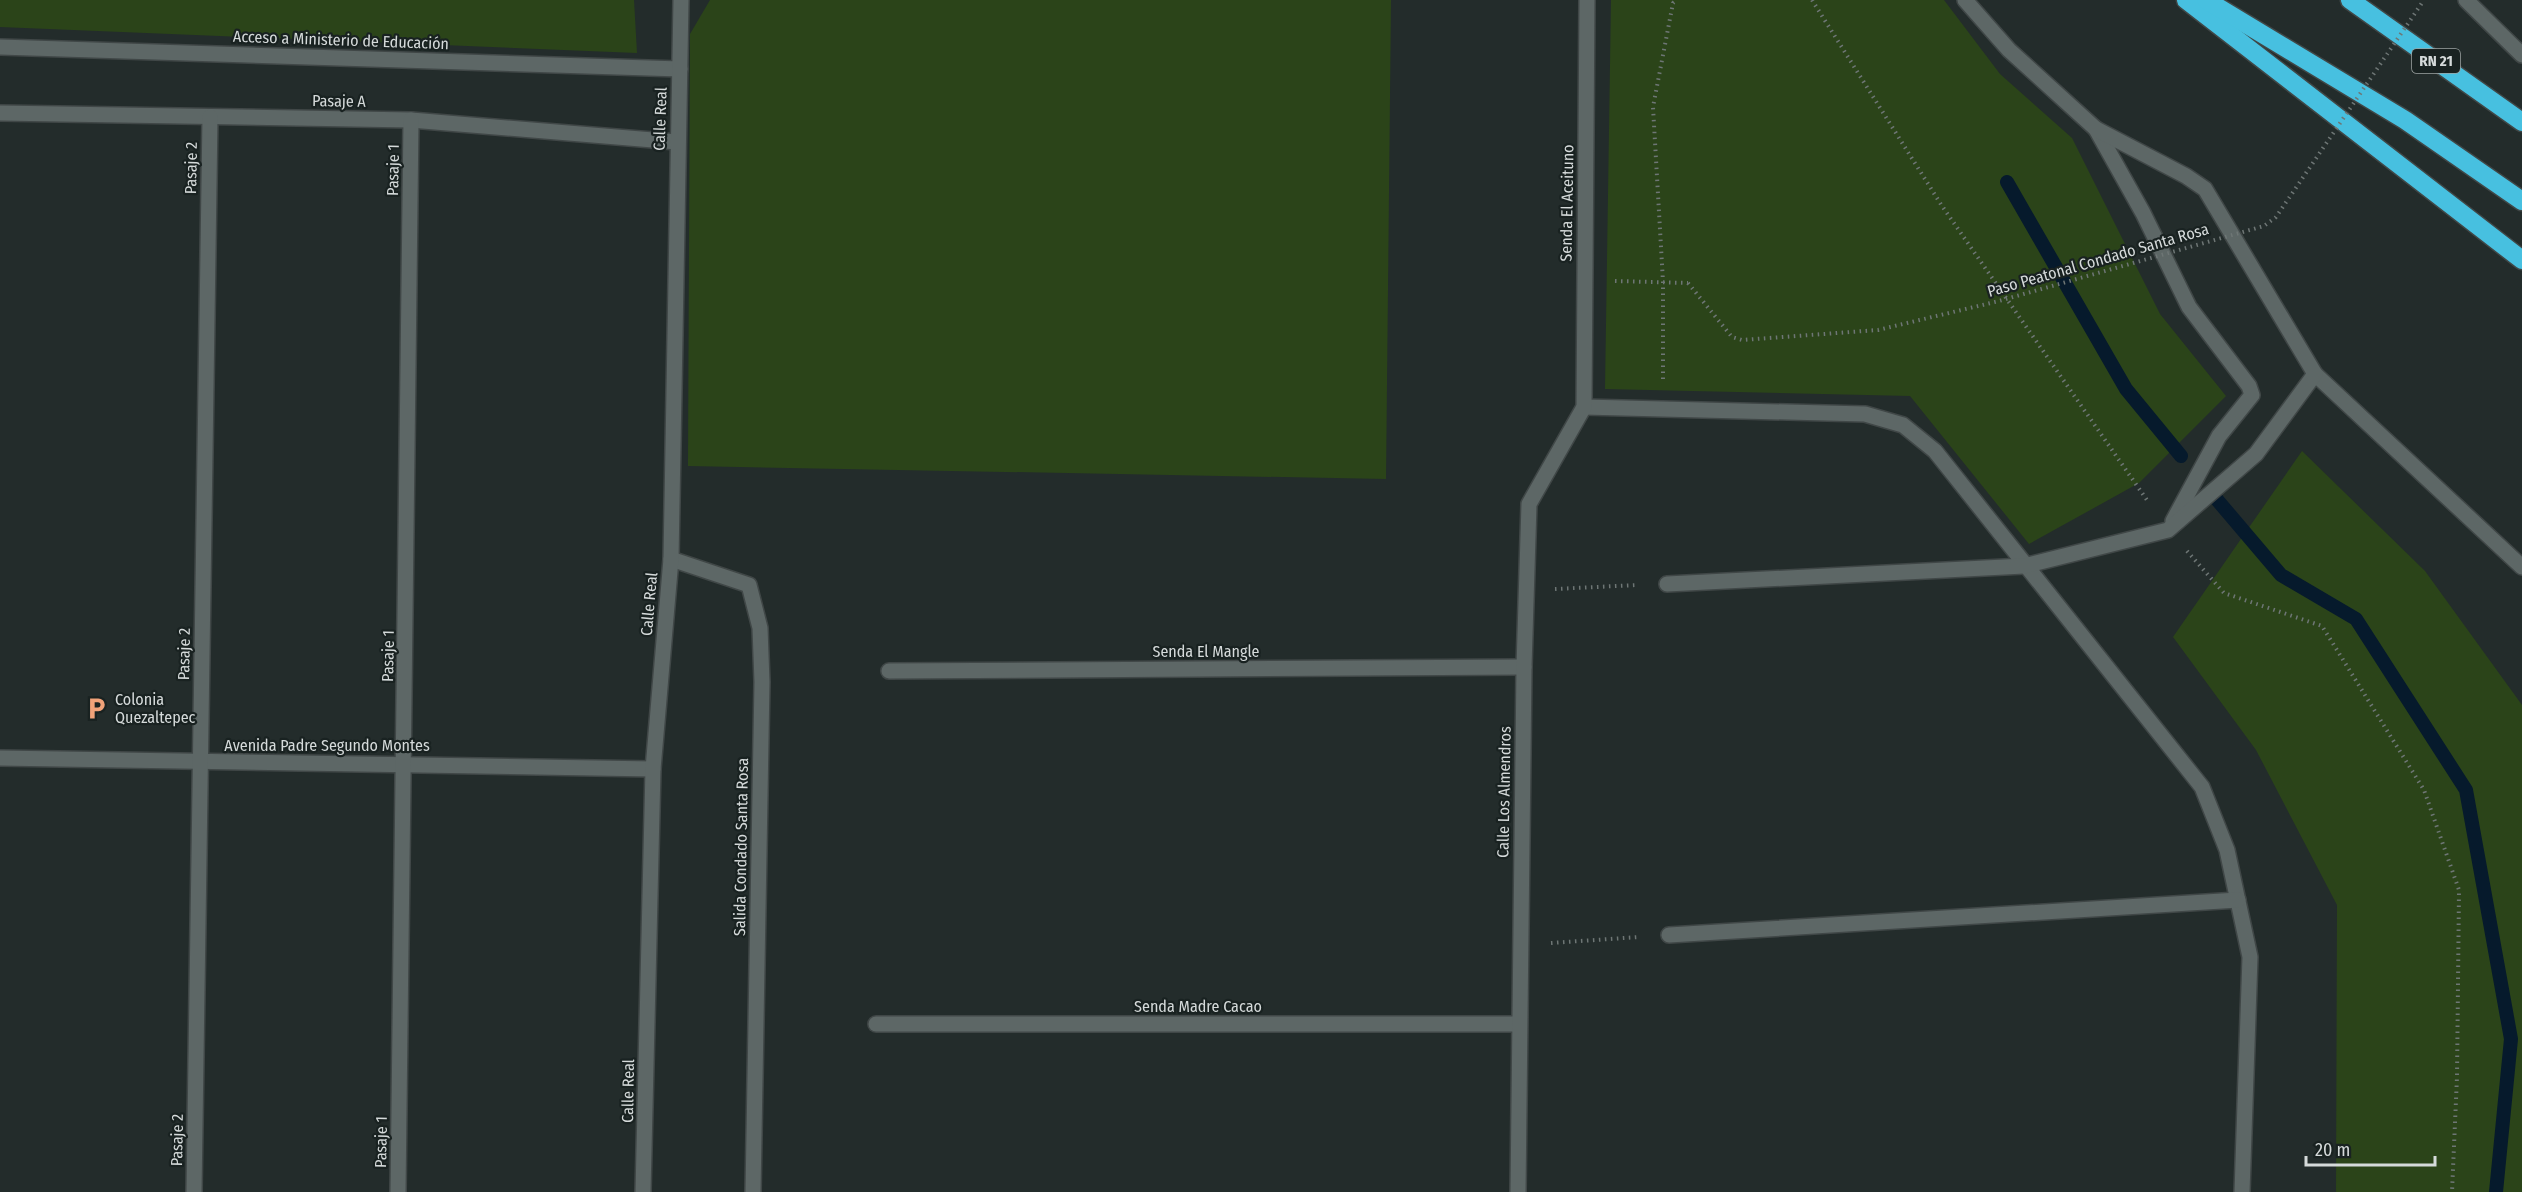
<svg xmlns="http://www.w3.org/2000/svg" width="2522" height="1192" viewBox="0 0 2522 1192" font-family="'Fira Sans Condensed',sans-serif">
<rect width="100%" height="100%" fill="#232c2b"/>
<g fill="#2b4419">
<polygon points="0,0 634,0 637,53 0,27"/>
<polygon points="710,0 1391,0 1386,479 688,466 690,34"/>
<polygon points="1611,0 1944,0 2000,74 2072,138 2160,314 2226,396 2139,483 2029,544 1910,396 1605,389"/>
<polygon points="2302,451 2425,571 2522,705 2522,1192 2336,1192 2337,905 2256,750 2173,637"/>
</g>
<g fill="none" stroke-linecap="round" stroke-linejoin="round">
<g stroke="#061a2c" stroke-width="14">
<polyline points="2007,182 2126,389 2181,456"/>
<polyline points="2213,495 2281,575 2356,619 2466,790 2511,1039 2496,1192"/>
</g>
<defs>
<g id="minor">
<polyline points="2466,0 2522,55"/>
<polyline points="0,47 680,69"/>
<polyline points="0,113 411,120 677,142"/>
<polyline points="2096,129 2143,213 2189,307 2249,386 2252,395 2219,436 2173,521"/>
<polyline points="2315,374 2522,567"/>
<polyline points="1584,407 1865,414 1903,425 1935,451 2202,787 2227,850 2250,957 2242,1192"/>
<polyline points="671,559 749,585 760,628 762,682 753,1192"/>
<polyline points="1667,584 2024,566 2168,530 2256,454 2315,374 2205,189 2186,176 2096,129 2009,50 1965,0"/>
<polyline points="889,671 1524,667"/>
<polyline points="0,758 653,769"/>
<polyline points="1669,935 2238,900"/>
<polyline points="876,1024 1519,1024"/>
<polyline points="194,1192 210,117"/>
<polyline points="398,1192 411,120"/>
<polyline points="643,1192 653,769 671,559 681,0"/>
<polyline points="1518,1192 1524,667 1529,504 1584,407 1587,0"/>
</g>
<g id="highway">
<polyline points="2186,0 2522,260"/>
<polyline points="2206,0 2405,120 2522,201"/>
<polyline points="2350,0 2522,122"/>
</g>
</defs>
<use href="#minor" stroke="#404747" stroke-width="18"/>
<use href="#highway" stroke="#404747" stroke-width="21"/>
<g stroke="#6e7675" stroke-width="4" stroke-dasharray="1.5 4.5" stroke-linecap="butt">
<polyline points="1812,0 1942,206 2149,503"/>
<polyline points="1615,281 1688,283"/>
<polyline points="1663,379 1663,282 1653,107 1673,3 1677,0"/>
<polyline points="2187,551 2224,593 2322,626 2424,790 2459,890 2457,1077 2452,1192"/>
<polyline points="1555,589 1637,585"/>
<polyline points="1551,943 1639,937"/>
</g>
<use href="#minor" stroke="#5d6766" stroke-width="15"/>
<use href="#highway" stroke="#47c0e0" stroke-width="18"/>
<polyline stroke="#6e7675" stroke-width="4" stroke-dasharray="1.5 4.5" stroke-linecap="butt" points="1688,283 1732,337 1742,340 1878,330 1999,301 2264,226 2276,217 2424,0"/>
</g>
<defs>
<symbol id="parking-bare" viewBox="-9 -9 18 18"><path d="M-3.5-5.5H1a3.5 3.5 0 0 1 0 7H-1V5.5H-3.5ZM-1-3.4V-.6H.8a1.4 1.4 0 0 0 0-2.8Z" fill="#f0a279" stroke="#192221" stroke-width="2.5" paint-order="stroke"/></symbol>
</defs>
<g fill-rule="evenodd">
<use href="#parking-bare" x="80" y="692" width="33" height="33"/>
</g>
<g text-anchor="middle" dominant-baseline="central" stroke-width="4.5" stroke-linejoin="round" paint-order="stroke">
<rect fill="#192221" stroke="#9da3a2" stroke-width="1.5" x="2412" y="49" width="48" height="24" rx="4.5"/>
<g font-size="15" font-weight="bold" fill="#d5dada">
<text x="2436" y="61">RN 21</text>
</g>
<g font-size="16" fill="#d5dada" stroke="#192221">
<text transform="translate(341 40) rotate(2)">Acceso a Ministerio de Educación</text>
<text transform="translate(339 101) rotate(1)">Pasaje A</text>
<text transform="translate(660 119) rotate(-88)">Calle Real</text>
<text transform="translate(191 168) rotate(-89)">Pasaje 2</text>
<text transform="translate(393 170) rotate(-89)">Pasaje 1</text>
<text transform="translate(1567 203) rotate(-89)">Senda El Aceituno</text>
<text transform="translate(2098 260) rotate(-16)">Paso Peatonal Condado Santa Rosa</text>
<text transform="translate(649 604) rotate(-85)">Calle Real</text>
<text x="1206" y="651">Senda El Mangle</text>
<text transform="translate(184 654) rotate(-89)">Pasaje 2</text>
<text transform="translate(388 656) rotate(-89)">Pasaje 1</text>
<text x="327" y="745">Avenida Padre Segundo Montes</text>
<text transform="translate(1504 792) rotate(-89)">Calle Los Almendros</text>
<text transform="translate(741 847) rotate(-89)">Salida Condado Santa Rosa</text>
<text x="1198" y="1006">Senda Madre Cacao</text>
<text transform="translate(628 1091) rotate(-89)">Calle Real</text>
<text transform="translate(177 1140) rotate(-89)">Pasaje 2</text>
<text transform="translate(381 1142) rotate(-89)">Pasaje 1</text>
</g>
<g font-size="16" fill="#d5dada" stroke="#192221" text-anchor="start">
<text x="115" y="699">Colonia<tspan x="115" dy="18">Quezaltepec</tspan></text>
</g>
</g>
<path d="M2306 1156v9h129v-9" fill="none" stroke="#d5dada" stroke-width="3"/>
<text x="2315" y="1156" font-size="18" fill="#d5dada" stroke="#192221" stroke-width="4.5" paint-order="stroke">20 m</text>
</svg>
